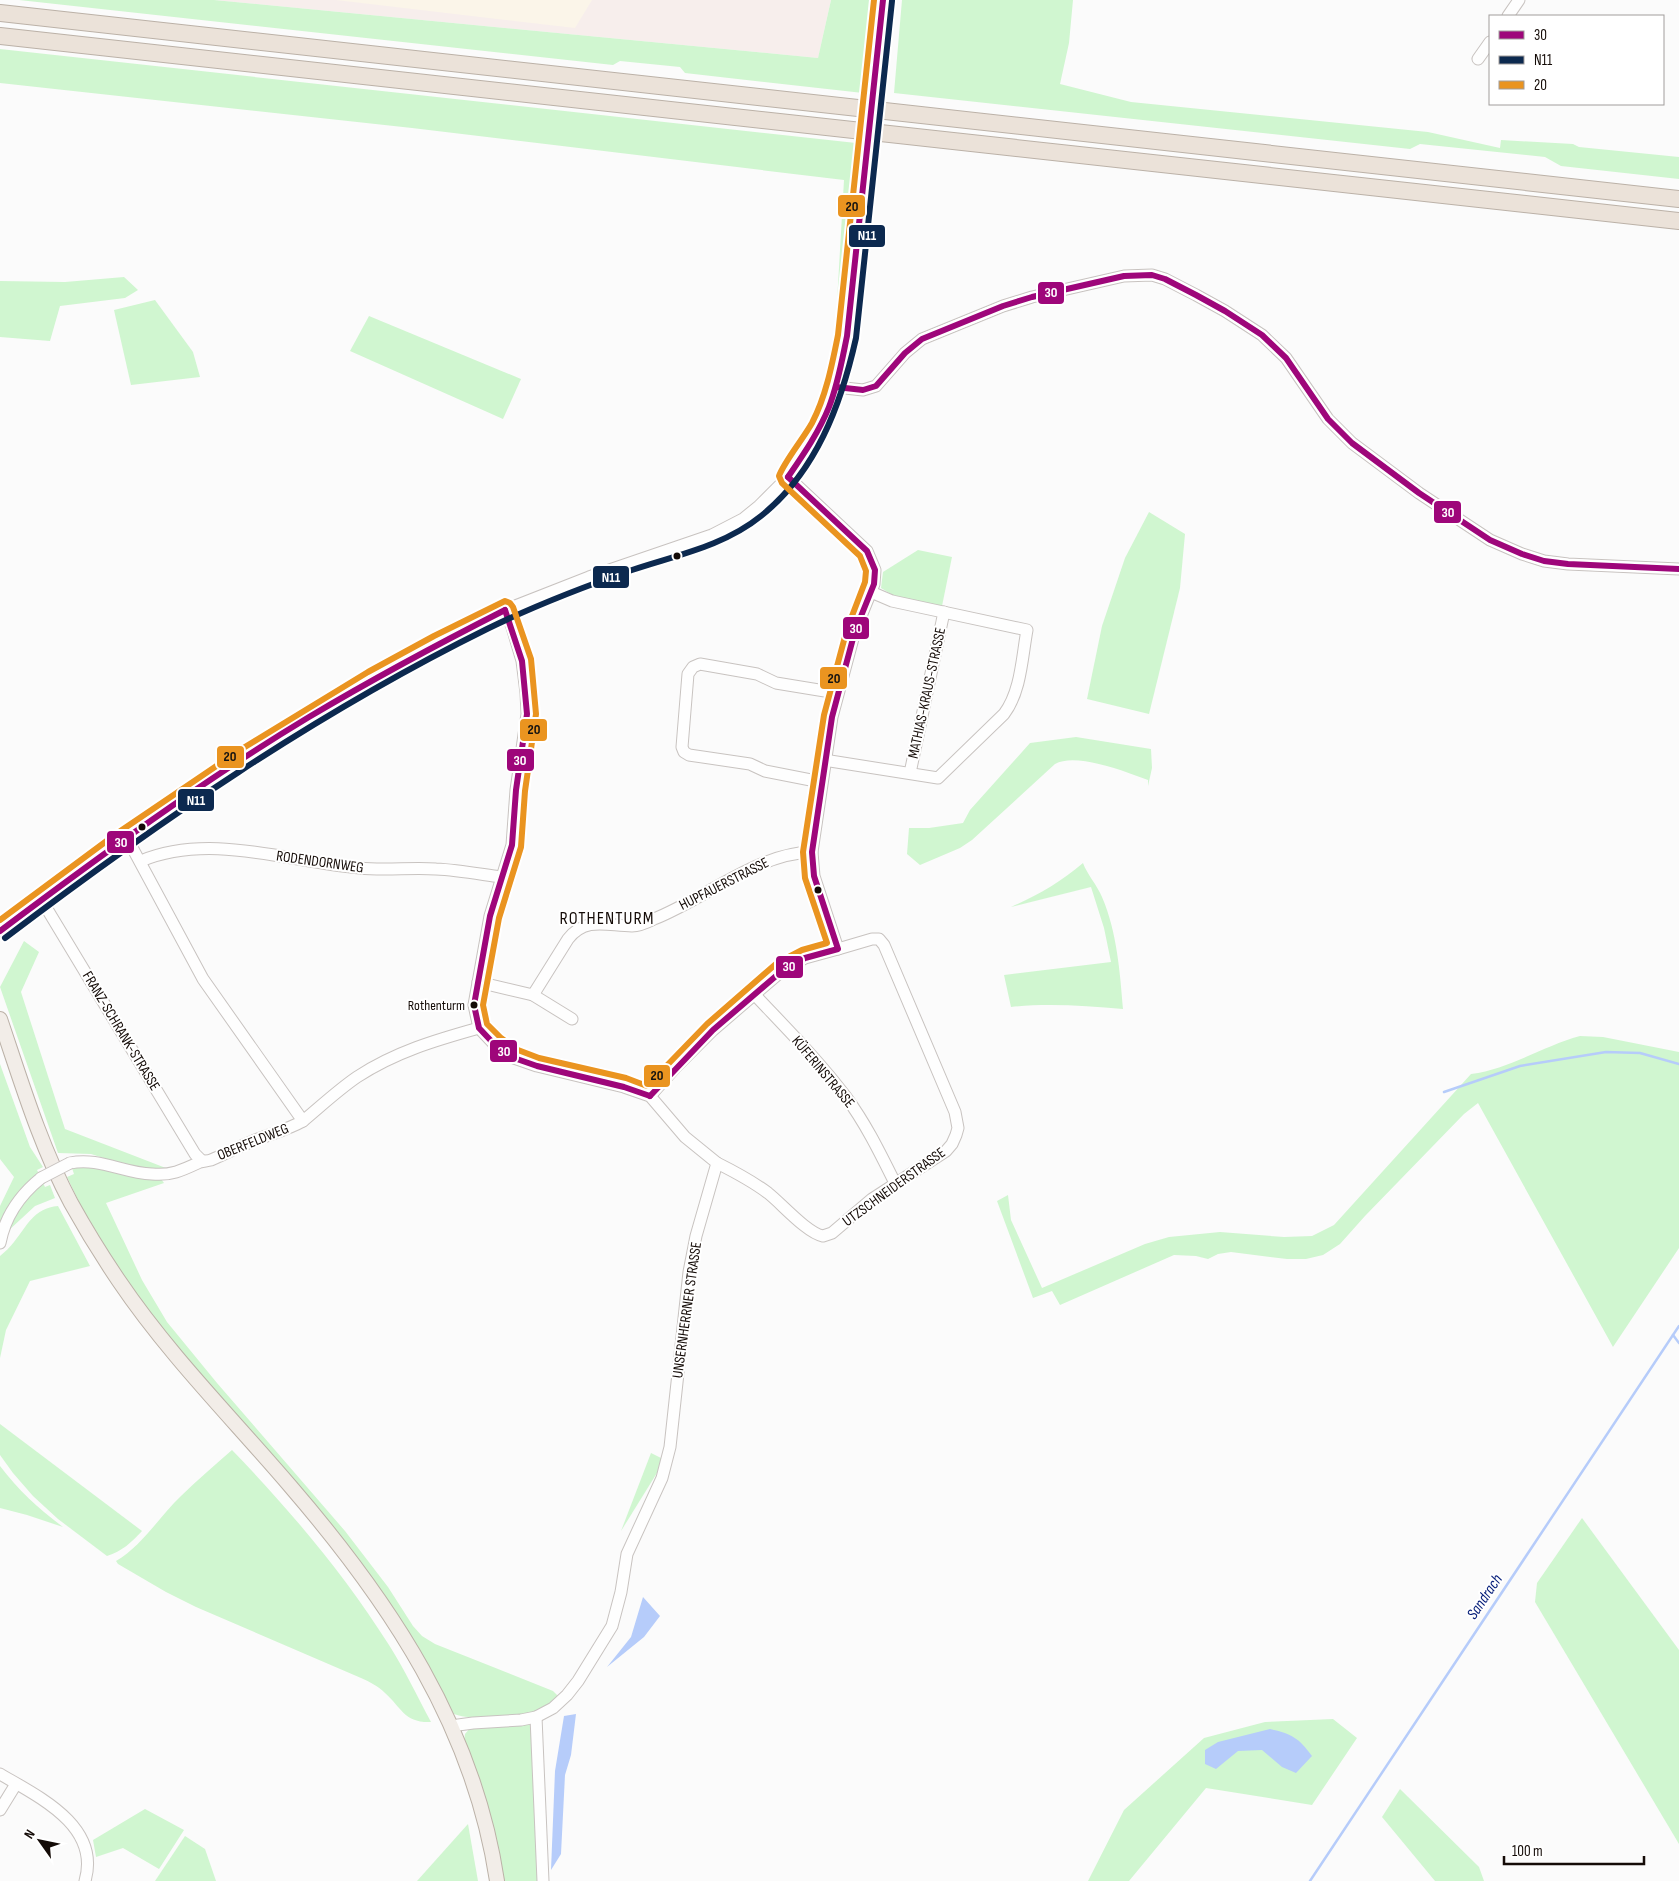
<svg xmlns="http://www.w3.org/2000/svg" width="1679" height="1881" viewBox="0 0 1679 1881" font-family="'Sofia Sans Condensed',sans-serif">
<rect width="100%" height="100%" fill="#fbfbfb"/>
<polygon fill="#f7eeec" points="214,0 831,0 818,58"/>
<polygon fill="#fbf5e9" points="336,0 592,0 575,28"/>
<g fill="#d0f6d0">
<polygon points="19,0 214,0 818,58 831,0 873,0 863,93 685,73 680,67 620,61 613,65"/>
<polygon points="902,0 1073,0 1069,43 1060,84 1131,102 1428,132 1500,148 1501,140 1573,144 1579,147 1679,157 1679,179 1561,166 1545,157 1420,144 1410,149 894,93"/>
<polygon points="0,49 856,143 834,355 844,180 412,128 0,83"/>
<polygon points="124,277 138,290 125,298 60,306 50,341 0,337 0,281 65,282"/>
<polygon points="155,300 193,352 200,377 131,385 114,310"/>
<polygon points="369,316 521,379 503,419 350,351"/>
<polygon points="1149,512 1185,534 1180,588 1149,714 1087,699 1102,626 1125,558"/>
<polygon points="918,550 952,557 942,606 894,596 881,588 883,572"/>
<path d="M1076,737L1151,749L1152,768L1148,786V780C1126,772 1076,752 1055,764L972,840L960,848L920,865L907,854L909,828H929L963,823L970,810L1030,743Z"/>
<path d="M1083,863C1087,874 1097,885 1102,897C1117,932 1120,972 1123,1009C1086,1006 1049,1003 1011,1007L1004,975L1111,962L1104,928L1091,887L1011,907C1040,894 1059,883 1083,863Z"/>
<polygon points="24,941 39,952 21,992 65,1129 171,1170 135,1168 91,1154 58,1153 0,987"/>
<path d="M1580,1036L1603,1037L1679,1052V1248L1613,1347L1478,1103L1464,1114L1365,1216L1340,1244L1323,1255L1306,1259H1287L1231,1252L1218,1254L1208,1259L1196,1256L1174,1255L1060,1305L1052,1291L1033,1298L997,1201L1008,1195L1011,1220L1042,1288L1145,1244L1169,1237L1220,1232L1284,1237L1312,1236L1334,1225L1471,1074C1510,1069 1543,1046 1580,1036Z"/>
<path d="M0,1064L30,1147L43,1167L37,1170L39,1174C20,1186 10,1204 0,1224V1206L14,1177L0,1159Z"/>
<path d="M92,1165L161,1179L164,1183L106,1203L142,1280L167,1322L217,1383L345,1531L388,1587L413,1626L422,1636L435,1644L553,1691L557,1695V1698C551,1703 544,1708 537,1711C519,1716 470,1721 454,1714L412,1637L352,1551L168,1339L137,1299L81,1206L67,1177L74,1174L72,1168Z"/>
<path d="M43,1183L45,1187L50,1185L55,1198L35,1206L8,1231C15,1211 27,1196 43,1183Z"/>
<path d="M58,1206L90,1266L30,1281L6,1330L0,1358V1256C5,1252 10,1247 14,1242C27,1226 34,1208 58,1206Z"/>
<path d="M0,1424L142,1531C131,1543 122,1551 107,1556L58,1519L33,1496L13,1473L0,1455Z"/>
<path d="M232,1450C290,1510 344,1574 389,1645C405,1670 417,1696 431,1722C404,1723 402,1708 385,1693C378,1686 370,1682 361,1678L196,1607L166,1592L118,1564L116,1561C142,1546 159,1517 181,1496C197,1480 215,1465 232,1450Z"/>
<polygon points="651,1453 665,1460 621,1531"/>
<path d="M0,1466C18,1490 39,1509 63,1527L27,1515L0,1508Z"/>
<polygon points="1582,1518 1679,1650 1679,1844 1535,1602 1537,1583"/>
<polygon points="1333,1719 1357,1738 1312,1805 1206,1788 1129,1881 1088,1881 1124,1810 1204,1738 1265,1722"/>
<path d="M529,1724L534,1728L539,1881H503C496,1833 479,1787 464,1742L465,1734L470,1728Z"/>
<polygon points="1400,1789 1479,1867 1484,1881 1435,1881 1382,1817"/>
<polygon points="145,1809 184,1830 159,1869 123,1848 96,1857 93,1840"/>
<polygon points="468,1824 478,1881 417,1881"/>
<polygon points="185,1836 205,1849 216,1881 155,1881"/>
</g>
<g fill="#b6ccfa">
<polygon points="643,1597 660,1616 644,1637 607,1667 631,1637"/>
<polygon points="576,1714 571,1755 565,1775 561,1854 551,1870 555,1771 564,1716"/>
<path d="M1270,1729C1292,1734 1299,1738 1312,1756L1296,1773L1282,1767L1262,1750L1238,1751L1216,1769L1205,1764V1750L1218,1742Z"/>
</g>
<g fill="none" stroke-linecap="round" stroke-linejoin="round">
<g stroke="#b6ccfa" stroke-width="2.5">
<polyline points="1444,1092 1520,1066 1606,1052 1640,1053 1679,1064"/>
<polyline points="1673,1335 1679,1343"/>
<polyline points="1310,1881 1679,1326"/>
</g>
<defs>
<g id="minor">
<polyline points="1508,16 1519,0"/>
<polyline points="1478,59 1490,42"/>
<polyline points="874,78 883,0"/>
<polyline points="836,387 863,390 876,386 905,353 922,339 1003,306 1032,297 1124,276 1152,275 1165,279 1196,295 1225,311 1262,335 1286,358 1328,419 1352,443 1419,493 1490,540 1522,554 1544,561 1568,564 1679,569"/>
<path d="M824,760L938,778L1004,714C1021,692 1022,657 1027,630L892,601L871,592"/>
<polyline points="910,773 944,612"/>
<polyline points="821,782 765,771 750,764 689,755 684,752 682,747 688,674 693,667 700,664 757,674 776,683 837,693"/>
<polyline points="127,838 203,979 303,1121"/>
<path d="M141,861C210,832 289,862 360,868C385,871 411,867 436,869C458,870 479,874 501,877"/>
<polyline points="41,899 195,1154 202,1161"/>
<polyline points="0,931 169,807 269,742 372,679 432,646 505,610 589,577 712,535 743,519 759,506 788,477 800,459 820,425 836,387 847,336 866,163"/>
<path d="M478,982L533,995L568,939C586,916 608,926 632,926C639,926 648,922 654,919C705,899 757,853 812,852"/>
<polyline points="533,995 572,1019"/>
<path d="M755,995C786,1028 819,1061 846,1097C866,1124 880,1153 895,1183"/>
<polyline points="650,1096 676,1067 713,1030 783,970 805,958 838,949 814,876 812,852 832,717 855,631 874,584 875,570 867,551 788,477"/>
<path d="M70,1163C99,1157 123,1173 152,1174C171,1176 183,1170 200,1162C203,1161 207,1161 211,1160C225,1154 238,1147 253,1141C270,1134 287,1130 303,1121C321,1106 338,1090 357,1077C395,1052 436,1040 479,1028"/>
<path d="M717,1163C735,1172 752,1181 768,1193C782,1204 807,1233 823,1236L832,1233L872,1199L946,1151L952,1144L956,1135L958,1128L955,1112L884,945L879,939H872L838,949"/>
<path d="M0,1243C5,1217 20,1195 41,1178"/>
<polyline points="536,1717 543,1881"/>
<polyline points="451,1726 473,1723 521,1720 536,1717 553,1708 567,1695 578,1681 612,1626 621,1592 627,1554 662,1478 670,1447 689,1272 696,1236 717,1163 685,1137 650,1096 624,1087 537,1066 514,1058 495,1045 479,1028 474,1005 490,916 512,845 516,790 527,714 526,693 522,661 512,627 505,610"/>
<path d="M0,1774C39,1797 101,1826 85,1881"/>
<polyline points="0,1810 16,1784"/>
</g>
<path id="major" d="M0,1019C21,1081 40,1145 71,1203C86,1230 102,1256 119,1281C169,1355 233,1419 291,1487C390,1602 474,1727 497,1881"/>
<g id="highway">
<polyline points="0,13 1679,199"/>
<polyline points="0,36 1679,221"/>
</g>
</defs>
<use href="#minor" stroke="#c8c3c0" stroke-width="13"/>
<use href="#major" stroke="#bbb1a7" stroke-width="16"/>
<use href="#highway" stroke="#bbb1a7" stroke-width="18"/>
<use href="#minor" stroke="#fefefe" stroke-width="11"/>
<use href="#major" stroke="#f2ede8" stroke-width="14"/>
<use href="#highway" stroke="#ebe2d9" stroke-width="16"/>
<defs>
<g id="minor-bridge">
<polyline points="866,163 874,78"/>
<polyline points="41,1178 70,1163"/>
</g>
</defs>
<use href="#minor-bridge" stroke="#c8c3c0" stroke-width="13" stroke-linecap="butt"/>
<use href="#minor-bridge" stroke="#fefefe" stroke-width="11"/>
<defs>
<g id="bus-1">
<polyline points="836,387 863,390 876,386 905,353 922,339 1003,306 1032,297 1124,276 1152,275 1165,279 1196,295 1225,311 1262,335 1286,358 1328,419 1352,443 1419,493 1490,540 1522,554 1544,561 1568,564 1679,569"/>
<path d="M788,477C803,455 819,432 829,407C838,384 842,360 847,336L883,0"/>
<polyline points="505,610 522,661 527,714 516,790 512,845 490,916 474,1005 479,1028 495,1045 514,1058 537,1066 624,1087 650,1096"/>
<path d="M0,931C100,856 201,782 309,717C373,679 438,644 505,610"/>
<polyline points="650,1096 713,1030 783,970 805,958 838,949 814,876 812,852 832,717 855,631 874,584 875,570 867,551 788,477"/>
</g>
<path id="bus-2" d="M5,938C158,822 315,714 487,629C534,606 583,587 632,570C677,555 724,546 761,516C816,472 841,405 856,338L892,1"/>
<path id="bus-3" d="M0,920L116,834L240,750L368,672L434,636L505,601L510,603L513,607L531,659L536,714L525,791L521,847L499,918L483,1005L487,1024L501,1038L518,1050L539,1058L626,1078L647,1086L707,1024L777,963L802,950L827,943L805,878L803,852L824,715L847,629L865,582L866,571L860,556L782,483L779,476C784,462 803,439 812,423C826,396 832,365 838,335L874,0"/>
</defs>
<use href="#bus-1" stroke="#fff" stroke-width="10"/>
<use href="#bus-2" stroke="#fff" stroke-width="10"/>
<use href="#bus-3" stroke="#fff" stroke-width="10"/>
<use href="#bus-1" stroke="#9e067a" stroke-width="6"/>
<use href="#bus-2" stroke="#0c294f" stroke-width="6"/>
<use href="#bus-3" stroke="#ea9420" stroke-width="6"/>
</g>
<g fill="#140b07" stroke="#fff" stroke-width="2">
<circle cx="677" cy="556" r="4.5"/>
<circle cx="142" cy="827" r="4.5"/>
<circle cx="818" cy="890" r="4.5"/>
<circle cx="474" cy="1005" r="4.5"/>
</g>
<g text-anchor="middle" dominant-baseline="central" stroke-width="4" stroke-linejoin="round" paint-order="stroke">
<g font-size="14" fill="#140b07" stroke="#fff" text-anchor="end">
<text x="465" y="1005">Rothenturm</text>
</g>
<g font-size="15" fill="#140b07" stroke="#fff">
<text transform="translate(927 693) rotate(-78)">MATHIAS-KRAUS-STRASSE</text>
<text transform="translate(320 862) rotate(8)">RODENDORNWEG</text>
<text transform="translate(724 884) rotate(-27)">HUPFAUERSTRASSE</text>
<text transform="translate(121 1031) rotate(59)">FRANZ-SCHRANK-STRASSE</text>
<text transform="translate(823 1072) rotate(50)">KÜFERINSTRASSE</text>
<text transform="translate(253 1142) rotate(-22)">OBERFELDWEG</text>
<text transform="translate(894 1187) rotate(-36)">UTZSCHNEIDERSTRASSE</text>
<text transform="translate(687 1310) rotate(-82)">UNSERNHERRNER STRASSE</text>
</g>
<g font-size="16" font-style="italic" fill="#041c78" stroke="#fff">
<text transform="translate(1485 1597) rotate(-56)">Sandrach</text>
</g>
<g font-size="18" letter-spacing="1" fill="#140b07" stroke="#fff">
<text x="607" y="918">ROTHENTURM</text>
</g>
</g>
<g stroke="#fff" stroke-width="2">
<rect x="837" y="194" width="29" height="24" rx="5" fill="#ea9420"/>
<rect x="848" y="224" width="38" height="24" rx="5" fill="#0c294f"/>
<rect x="1037" y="281" width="28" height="24" rx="5" fill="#9e067a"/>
<rect x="1433" y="500" width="29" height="24" rx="5" fill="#9e067a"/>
<rect x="592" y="565" width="38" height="24" rx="5" fill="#0c294f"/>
<rect x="842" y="616" width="28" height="24" rx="5" fill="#9e067a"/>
<rect x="819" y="666" width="29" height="24" rx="5" fill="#ea9420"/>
<rect x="519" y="718" width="29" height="24" rx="5" fill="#ea9420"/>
<rect x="216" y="745" width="29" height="24" rx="5" fill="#ea9420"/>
<rect x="506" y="748" width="29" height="24" rx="5" fill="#9e067a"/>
<rect x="177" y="788" width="38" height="24" rx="5" fill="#0c294f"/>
<rect x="106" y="830" width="29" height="24" rx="5" fill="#9e067a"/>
<rect x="775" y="955" width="29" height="24" rx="5" fill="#9e067a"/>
<rect x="489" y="1039" width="29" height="24" rx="5" fill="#9e067a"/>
<rect x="643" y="1064" width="28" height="24" rx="5" fill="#ea9420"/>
</g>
<g font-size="14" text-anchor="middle" font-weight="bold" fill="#fff">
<text x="867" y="240">N11</text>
<text x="1051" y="297">30</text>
<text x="1448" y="517">30</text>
<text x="611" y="582">N11</text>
<text x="856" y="633">30</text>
<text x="520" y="765">30</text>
<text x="196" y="805">N11</text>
<text x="121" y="847">30</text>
<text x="789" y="971">30</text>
<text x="504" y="1056">30</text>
</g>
<g font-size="14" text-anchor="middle" font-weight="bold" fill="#111">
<text x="852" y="211">20</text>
<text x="834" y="683">20</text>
<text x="534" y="734">20</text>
<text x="230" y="761">20</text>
<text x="657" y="1080">20</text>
</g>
<rect x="1489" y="15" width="175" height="90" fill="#ffffff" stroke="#a19d9c"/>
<rect x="1499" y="31" width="25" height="8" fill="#9e067a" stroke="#a19d9c"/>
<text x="1534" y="40" font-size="15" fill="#140b07">30</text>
<rect x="1499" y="56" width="25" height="8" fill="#0c294f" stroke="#a19d9c"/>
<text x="1534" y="65" font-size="15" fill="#140b07">N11</text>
<rect x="1499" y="81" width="25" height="8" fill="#ea9420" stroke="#a19d9c"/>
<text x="1534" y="90" font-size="15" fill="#140b07">20</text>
<g transform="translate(40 1841) rotate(303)" stroke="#ffffff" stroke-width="4" paint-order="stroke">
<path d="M0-4L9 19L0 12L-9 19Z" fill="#140b07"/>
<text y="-8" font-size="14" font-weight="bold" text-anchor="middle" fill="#140b07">N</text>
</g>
<path d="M1504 1856v8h140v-8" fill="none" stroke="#140b07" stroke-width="2.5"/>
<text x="1512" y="1856" font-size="15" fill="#140b07" stroke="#ffffff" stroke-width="4" paint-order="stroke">100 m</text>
</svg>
